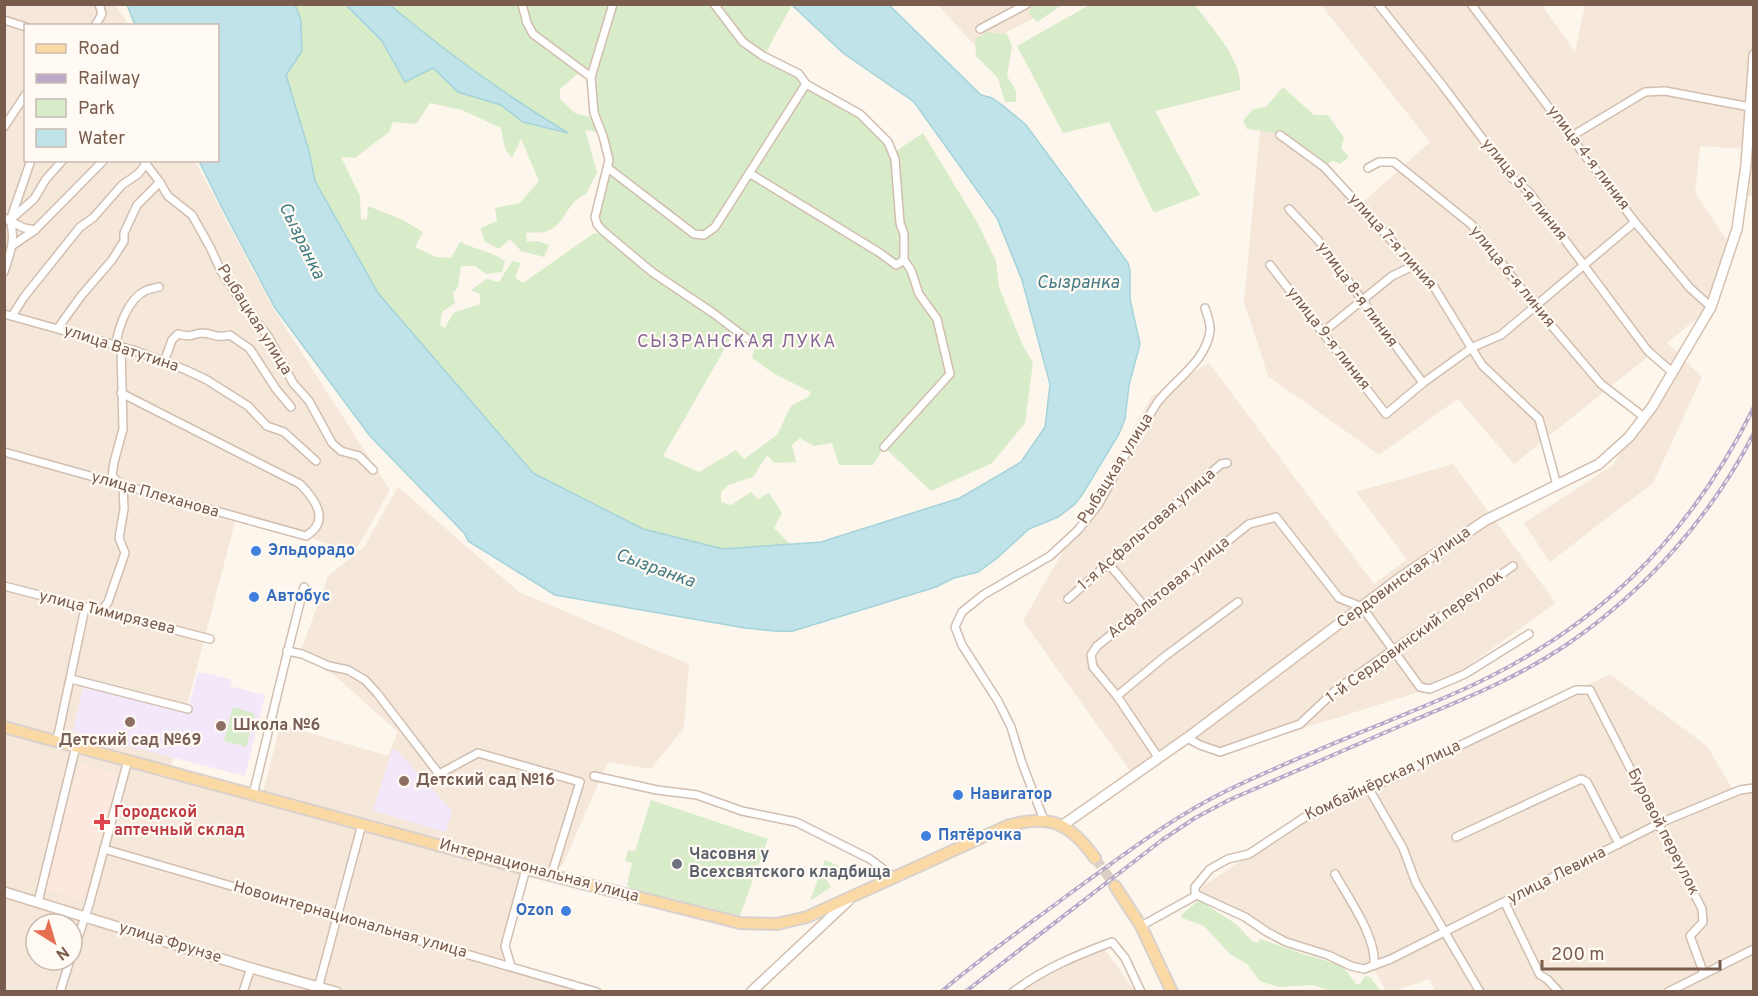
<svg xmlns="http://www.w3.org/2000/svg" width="1758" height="996" viewBox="0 0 1758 996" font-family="Overpass,sans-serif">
<rect width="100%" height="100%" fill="#fdf6ec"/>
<g fill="#f5e8da" fill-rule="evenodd">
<path d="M5,5H115L129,25L26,26V160L195,161L273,308L390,490L354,553L306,536L236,518L171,767L263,792L280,726L283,725L388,756L398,732L334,675L299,656L328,576L364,547L398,487L519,592L689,664L684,728L651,769L608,762L562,866L526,873L501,964L596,991L5,992ZM36,924H72V960H36Z"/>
<polygon points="938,5 1058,5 977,48"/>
<polygon points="1321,5 1542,5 1575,52 1585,5 1753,5 1753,196 1742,195 1743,149 1700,146 1695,193 1731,246 1711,307 1667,343 1702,377 1653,483 1550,562 1524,523 1613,465 1669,371 1650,355 1514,464 1458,399 1379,455 1268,376 1244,302 1261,119 1301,139 1363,202 1430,142"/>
<polygon points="1209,363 1374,584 1407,559 1356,492 1453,464 1556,603 1441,685 1232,751 1190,742 1135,778 1023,621 1152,396"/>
<polygon points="1610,674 1707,746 1736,795 1753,793 1753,991 1436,992 1429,979 1393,991 1386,991 1375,971 1351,966 1298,946 1196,891 1296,823"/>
<polygon points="1100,943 1135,991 1013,992"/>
</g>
<polygon fill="#fde8e0" points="80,763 118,774 83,900 45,889"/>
<g fill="#f3e8fa">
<polygon points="198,672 231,679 230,686 265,695 245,776 73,732 83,687 187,713"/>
<polygon points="392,749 398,751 452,811 446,832 373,811"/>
</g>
<g fill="#d8ecc9" fill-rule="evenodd">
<polygon points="1035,4 1062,4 1062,5 1037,22 1028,12"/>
<path d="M1091,4L1195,5C1212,29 1243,59 1240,90L1155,111L1200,195L1154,213L1109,122L1063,133L1017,46Z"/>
<path d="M295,5H346L382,41L405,82L433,68L458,92L501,105L523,122L565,131C503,94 445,52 390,5H792L764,56L799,74L806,84L860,114L893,153L923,133L977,222L996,261L999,287L1023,346L1033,362L1025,423L992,463L931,491L884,447L873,465H839L832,443L814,446L800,438L792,445L796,462L774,463L767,455L753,477L728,485L721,492V502L731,505L751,492L758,499L769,493L782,513L774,528L790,544L723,549L643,529L533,473L378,293L315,181L309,151L286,75L302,51L301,20ZM555,55L591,77L598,122L589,117L575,113L560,99V89L579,73ZM430,103L462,110L501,128L505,149L512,158L521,139L539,181L520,203L495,208L497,221L481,228L484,241L499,249L510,239L521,251L544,257L549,245L538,241L527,242L526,233C532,232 539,233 545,232C567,225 565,202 586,194L597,172L585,130L598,132L609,164L597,224L607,236L594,233L523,283L515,277L521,263L512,261L499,282L487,279L471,290L480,294V304L453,313L445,328L440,325L442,312L455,303L453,293L458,287L461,266H475L486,274L502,272L505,261C491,251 476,250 460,242L451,258L436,257L415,247L423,232L403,220L368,206L367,220L361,219L360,196L341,157L355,158L389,132L393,122L416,124ZM736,329L756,343L752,358L773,373L811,392L808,397L791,406L777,435L744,459L736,450L699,472L663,456Z"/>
<polygon points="988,32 1007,34 1012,46 1007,76 1016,91 1016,102 1005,102 998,78 976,56 975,39"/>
<polygon points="1283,87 1314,115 1328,115 1344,138 1341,148 1349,157 1340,164 1333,161 1326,164 1315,158 1306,147 1301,149 1277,133 1247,129 1243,121 1253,109 1266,107"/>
<polygon points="233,707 255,714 246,747 224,741"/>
<polygon points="651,800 768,839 739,918 635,893 627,885 632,863 625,861 628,850 635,851"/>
<polygon points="825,860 856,873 843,880 837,872 826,879 831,887 810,901"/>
<polygon points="1199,900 1236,924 1253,942 1258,942 1260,939 1264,940 1300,953 1337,964 1345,969 1356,984 1360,984 1365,976 1370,977 1381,991 1331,991 1312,985 1280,987 1265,983 1260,981 1247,964 1230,954 1204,926 1182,918 1181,915"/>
</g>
<g fill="#bfe3e8" stroke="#a5d3da" stroke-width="1.5">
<path d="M127,5H295L301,20L302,51L286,75L309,151L315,181L378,293L533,473L643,529L723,549L821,542L960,498L1021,462L1045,427L1050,384L1022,280L997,218L914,102L843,53L792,5H889L981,95L992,98L1001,104L1026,125L1128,263L1130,271V299L1140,344L1129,385L1125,419L1119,434L1082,495L1074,505L1058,517L1029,529L996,559L978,572L954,578L936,587L793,631C777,633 761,629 745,628L555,595L468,541L465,534L370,436L275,308L222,208L199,161L218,160V26L135,25Z"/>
<path d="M346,5H390C446,52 505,95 568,133L523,122L501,105L458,92L433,68L405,82L382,41Z"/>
</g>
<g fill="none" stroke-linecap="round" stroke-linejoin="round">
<polyline stroke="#dcd0c4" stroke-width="10" stroke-dasharray="10 5" stroke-linecap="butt" points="1095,858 1115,886"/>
<defs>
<g id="street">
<polyline points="522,4 527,23 533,34 591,77 594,113 603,136 609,160 595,217 597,224 602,230 652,272 713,313 746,338"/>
<polyline points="714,4 743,42 763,56 799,74 806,84 860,114 888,142 895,159 900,223 904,234 904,260 911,270 919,294 937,319 950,374 884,447"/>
<polyline points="1378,4 1443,86 1512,178 1529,192 1648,351 1672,372"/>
<polyline points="1471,4 1635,222 1690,288 1711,307"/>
<polyline points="4,20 26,27"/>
<polyline points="95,26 102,14 99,4"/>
<polyline points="980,29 1027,4"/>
<polyline points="591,77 613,4"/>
<polyline points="4,127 26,94"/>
<polyline points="1280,135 1324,167 1434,287 1482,365 1539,419 1557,485"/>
<polyline points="1572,136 1645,92 1665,91 1750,107"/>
<polyline points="143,160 159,181 168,196 192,215 210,247 221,271 244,306 268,336 293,383 309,401 332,443 341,451 359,456 373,470"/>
<polyline points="608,168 694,234 704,235 715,227 806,84"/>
<polyline points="1368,168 1379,162 1394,162 1472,225 1534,305 1601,384 1644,417"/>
<polyline points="749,173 880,253 896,265 904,260"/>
<polyline points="1289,209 1318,240 1423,383"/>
<polyline points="4,218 24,228 35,230 104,160"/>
<polyline points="11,218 31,160"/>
<polyline points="10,220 34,199 46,179 63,160"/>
<polyline points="13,245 35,230"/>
<polyline points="1270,265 1386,414 1423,383 1473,347 1501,335 1635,222"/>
<path d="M4,272C10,254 16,239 10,220"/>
<polyline points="4,314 133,350 186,370 207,380 248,406 267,426 284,432 316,461"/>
<polyline points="12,316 24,297 80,227 93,218 122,185 138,174 146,164"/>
<polyline points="58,328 81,296 112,260 124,241 124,233 137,205 160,182"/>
<polyline points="1323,332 1392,276 1413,266"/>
<path d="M116,345C118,328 128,299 145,291C149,289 155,288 159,287"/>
<path d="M164,362L172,340L178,334C194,338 190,334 202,333C214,333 215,339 230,335L250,349L276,389L291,407"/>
<path d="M4,452L306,536C331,521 315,499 300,484L121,393"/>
<polyline points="1108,563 1145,607"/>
<polyline points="4,586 210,639"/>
<polyline points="1068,599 1221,464 1227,463"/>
<polyline points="100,612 108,602 125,553 119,538 124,509 123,487 112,476 114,462 123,429 121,347"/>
<polyline points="287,651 302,654 329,666 348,670 365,680 377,693 439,774 478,753 580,782 551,876"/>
<polyline points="71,679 188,709"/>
<polyline points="1117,696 1164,657 1238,602"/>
<polyline points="1187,738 1200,745 1220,752 1300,724 1337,689 1513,566"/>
<polyline points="57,740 85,608"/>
<polyline points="1158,757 1117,696 1093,667 1091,655 1097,646 1249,524 1276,517 1339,598 1362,607 1420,687 1430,689 1465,674 1529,634"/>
<polyline points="594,776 657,790 697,795 742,811 796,822 870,859 895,878"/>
<polyline points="1369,789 1403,848 1416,883 1480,992"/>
<path d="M253,795C270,725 286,656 304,587"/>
<path d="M1044,820L1022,763L1011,727L998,701L962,645L955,627L962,612L983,595L1050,556L1078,530L1098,505L1124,457L1157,403C1174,380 1206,362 1210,331C1211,324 1207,314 1205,308"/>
<polyline points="1456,837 1581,779 1587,782 1619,844"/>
<polyline points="104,849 597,992"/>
<path d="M1335,874C1349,899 1377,938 1374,965"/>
<polyline points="1197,895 1195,892 1195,887 1210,869 1228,859 1249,854 1305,817 1369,789 1576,690 1590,690 1702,909 1703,922 1690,936 1704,974"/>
<polyline points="1197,895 1245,917 1267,932 1286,942 1328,955 1351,966 1364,969 1391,959 1660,823 1740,790 1754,788"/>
<polyline points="38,902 76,746"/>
<polyline points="1505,903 1540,975 1547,979 1559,992"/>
<polyline points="1141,926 1197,895"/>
<polyline points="72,955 89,905 128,760"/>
<polyline points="511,966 505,946 526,869"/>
<polyline points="60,992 70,960"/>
<polyline points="243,992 251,968"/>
<polyline points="317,992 362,824"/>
<path d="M1013,992C1043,969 1077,955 1112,942L1125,958L1141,992"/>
<polyline points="1668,992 1754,949"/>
</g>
<g id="secondary">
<polyline points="1063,825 1187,738 1401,577 1486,520 1599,464 1629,437 1652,407 1711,307 1737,229 1746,165 1754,55"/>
<polyline points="4,892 251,968 336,992"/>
<polyline points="751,992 848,901"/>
</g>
<g id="primary">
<path d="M4,727L526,869L740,923L777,924L807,917L1007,826C1049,813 1070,823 1095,858"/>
<polyline points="1115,886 1141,926 1172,992"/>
</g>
</defs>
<use href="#street" stroke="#d1beb0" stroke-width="10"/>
<use href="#secondary" stroke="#d6c0b0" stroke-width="12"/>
<use href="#primary" stroke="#dad1cd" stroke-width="14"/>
<use href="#street" stroke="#fff" stroke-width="7"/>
<use href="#secondary" stroke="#fff" stroke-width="9"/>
<use href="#primary" stroke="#fbd9a5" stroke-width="10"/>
<defs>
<g id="rail">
<path d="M941,992C983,956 1028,925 1072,892C1122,856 1171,818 1226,791C1300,755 1377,727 1453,694C1591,634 1687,543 1754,407"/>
<path d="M965,992L1162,840L1195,818L1229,800C1291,773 1352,747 1414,720C1467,698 1521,676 1569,643C1646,590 1711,517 1754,433"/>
</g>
</defs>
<use href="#rail" stroke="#b9a8c9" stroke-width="4"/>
<use href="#rail" stroke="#fffaf3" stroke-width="1.5" stroke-dasharray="4.5" stroke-linecap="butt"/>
</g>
<g fill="#3f7fe0" stroke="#fffaf3" stroke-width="2">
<circle cx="256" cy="551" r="6"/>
<circle cx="254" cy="597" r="6"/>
<circle cx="958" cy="795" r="6"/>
<circle cx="926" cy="836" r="6"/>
<circle cx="566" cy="911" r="6"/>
</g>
<g fill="#8d6e63" stroke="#fffaf3" stroke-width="2">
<circle cx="130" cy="722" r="6"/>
<circle cx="221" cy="726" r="6"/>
<circle cx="404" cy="781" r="6"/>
</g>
<path fill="#e0444e" stroke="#fffaf3" stroke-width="2" d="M99 813h6v6h6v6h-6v6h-6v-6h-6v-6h6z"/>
<circle fill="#6b7280" stroke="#fffaf3" stroke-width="2" cx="677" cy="864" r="6"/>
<g text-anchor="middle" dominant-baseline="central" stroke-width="4.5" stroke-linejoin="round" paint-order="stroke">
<g font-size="16" fill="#7a5c4d" stroke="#fffaf3">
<text transform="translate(1588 158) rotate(53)">улица 4-я линия</text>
<text transform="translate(1524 190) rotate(51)">улица 5-я линия</text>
<text transform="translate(1392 242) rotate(48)">улица 7-я линия</text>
<text transform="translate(1512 277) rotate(51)">улица 6-я линия</text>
<text transform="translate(1357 295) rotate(54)">улица 8-я линия</text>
<text transform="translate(254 320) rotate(58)">Рыбацкая улица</text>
<text transform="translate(1328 339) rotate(52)">улица 9-я линия</text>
<text transform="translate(121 349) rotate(18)">улица Ватутина</text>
<text transform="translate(1116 469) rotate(-58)">Рыбацкая улица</text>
<text transform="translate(155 495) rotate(16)">улица Плеханова</text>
<text transform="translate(1147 530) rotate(-41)">1-я Асфальтовая улица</text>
<text transform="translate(1404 578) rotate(-36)">Сердовинская улица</text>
<text transform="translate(1169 588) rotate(-39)">Асфальтовая улица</text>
<text transform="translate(107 613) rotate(14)">улица Тимирязева</text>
<text transform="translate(1415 637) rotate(-36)">1-й Сердовинский переулок</text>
<text transform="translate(1383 781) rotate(-25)">Комбайнёрская улица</text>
<text transform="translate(1663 832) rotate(63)">Буровой переулок</text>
<text transform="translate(539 871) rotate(15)">Интернациональная улица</text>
<text transform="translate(1557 876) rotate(-27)">улица Левина</text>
<text transform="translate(350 920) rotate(16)">Новоинтернациональная улица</text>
<text transform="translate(170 943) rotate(17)">улица Фрунзе</text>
</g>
<g font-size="16" font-weight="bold" fill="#366cbe" stroke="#fffaf3" text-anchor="start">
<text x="268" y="551">Эльдорадо</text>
<text x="266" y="597">Автобус</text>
<text x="970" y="795">Навигатор</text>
<text x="938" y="836">Пятёрочка</text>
<text x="554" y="911" text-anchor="end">Ozon</text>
</g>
<g font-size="16" font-weight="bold" fill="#785e54" stroke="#fffaf3" text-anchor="start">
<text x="233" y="726">Школа №6</text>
<text x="130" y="741" text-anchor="middle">Детский сад №69</text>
<text x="416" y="781">Детский сад №16</text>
</g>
<g font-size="16" font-weight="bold" fill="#be3a42" stroke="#fffaf3" text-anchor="start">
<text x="114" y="813">Городской<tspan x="114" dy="18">аптечный склад</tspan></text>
</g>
<g font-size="16" font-weight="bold" fill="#5b616d" stroke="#fffaf3" text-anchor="start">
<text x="689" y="855">Часовня у<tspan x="689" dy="18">Всехсвятского кладбища</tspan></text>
</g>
<g font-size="18" font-style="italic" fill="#437c86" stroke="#fffaf3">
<text transform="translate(301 241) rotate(64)">Сызранка</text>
<text x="1078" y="283">Сызранка</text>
<text transform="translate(655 569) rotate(20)">Сызранка</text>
</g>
<g font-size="18" letter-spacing="1.5" fill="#846695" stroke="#fffaf3">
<text x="737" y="342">СЫЗРАНСКАЯ ЛУКА</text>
</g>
</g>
<rect width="1758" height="996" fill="none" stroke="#7a5c4d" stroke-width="12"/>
<rect x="24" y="24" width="195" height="138" fill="#fffaf3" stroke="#cabbb1" stroke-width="1.5"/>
<rect x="36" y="44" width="30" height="9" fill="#fbd9a5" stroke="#cabbb1" stroke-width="1.5"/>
<text x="78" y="54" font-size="18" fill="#7a5c4d">Road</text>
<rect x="36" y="74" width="30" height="9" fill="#b9a8c9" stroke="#cabbb1" stroke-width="1.5"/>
<text x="78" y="84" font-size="18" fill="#7a5c4d">Railway</text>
<rect x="36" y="99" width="30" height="18" fill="#d8ecc9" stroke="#cabbb1" stroke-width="1.5"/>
<text x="78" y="114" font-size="18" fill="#7a5c4d">Park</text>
<rect x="36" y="129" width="30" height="18" fill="#bfe3e8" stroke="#cabbb1" stroke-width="1.5"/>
<text x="78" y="144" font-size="18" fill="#7a5c4d">Water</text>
<g transform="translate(54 942) rotate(143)"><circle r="28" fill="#fffaf3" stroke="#cabbb1" stroke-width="1.5"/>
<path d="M0-4.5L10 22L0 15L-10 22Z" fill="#e76f51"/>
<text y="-9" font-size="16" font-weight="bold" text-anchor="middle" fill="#7a5c4d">N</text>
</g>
<path d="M1542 960v9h178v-9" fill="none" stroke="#7a5c4d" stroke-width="3"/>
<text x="1551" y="960" font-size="18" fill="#7a5c4d" stroke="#fffaf3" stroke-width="4.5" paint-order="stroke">200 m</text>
</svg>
